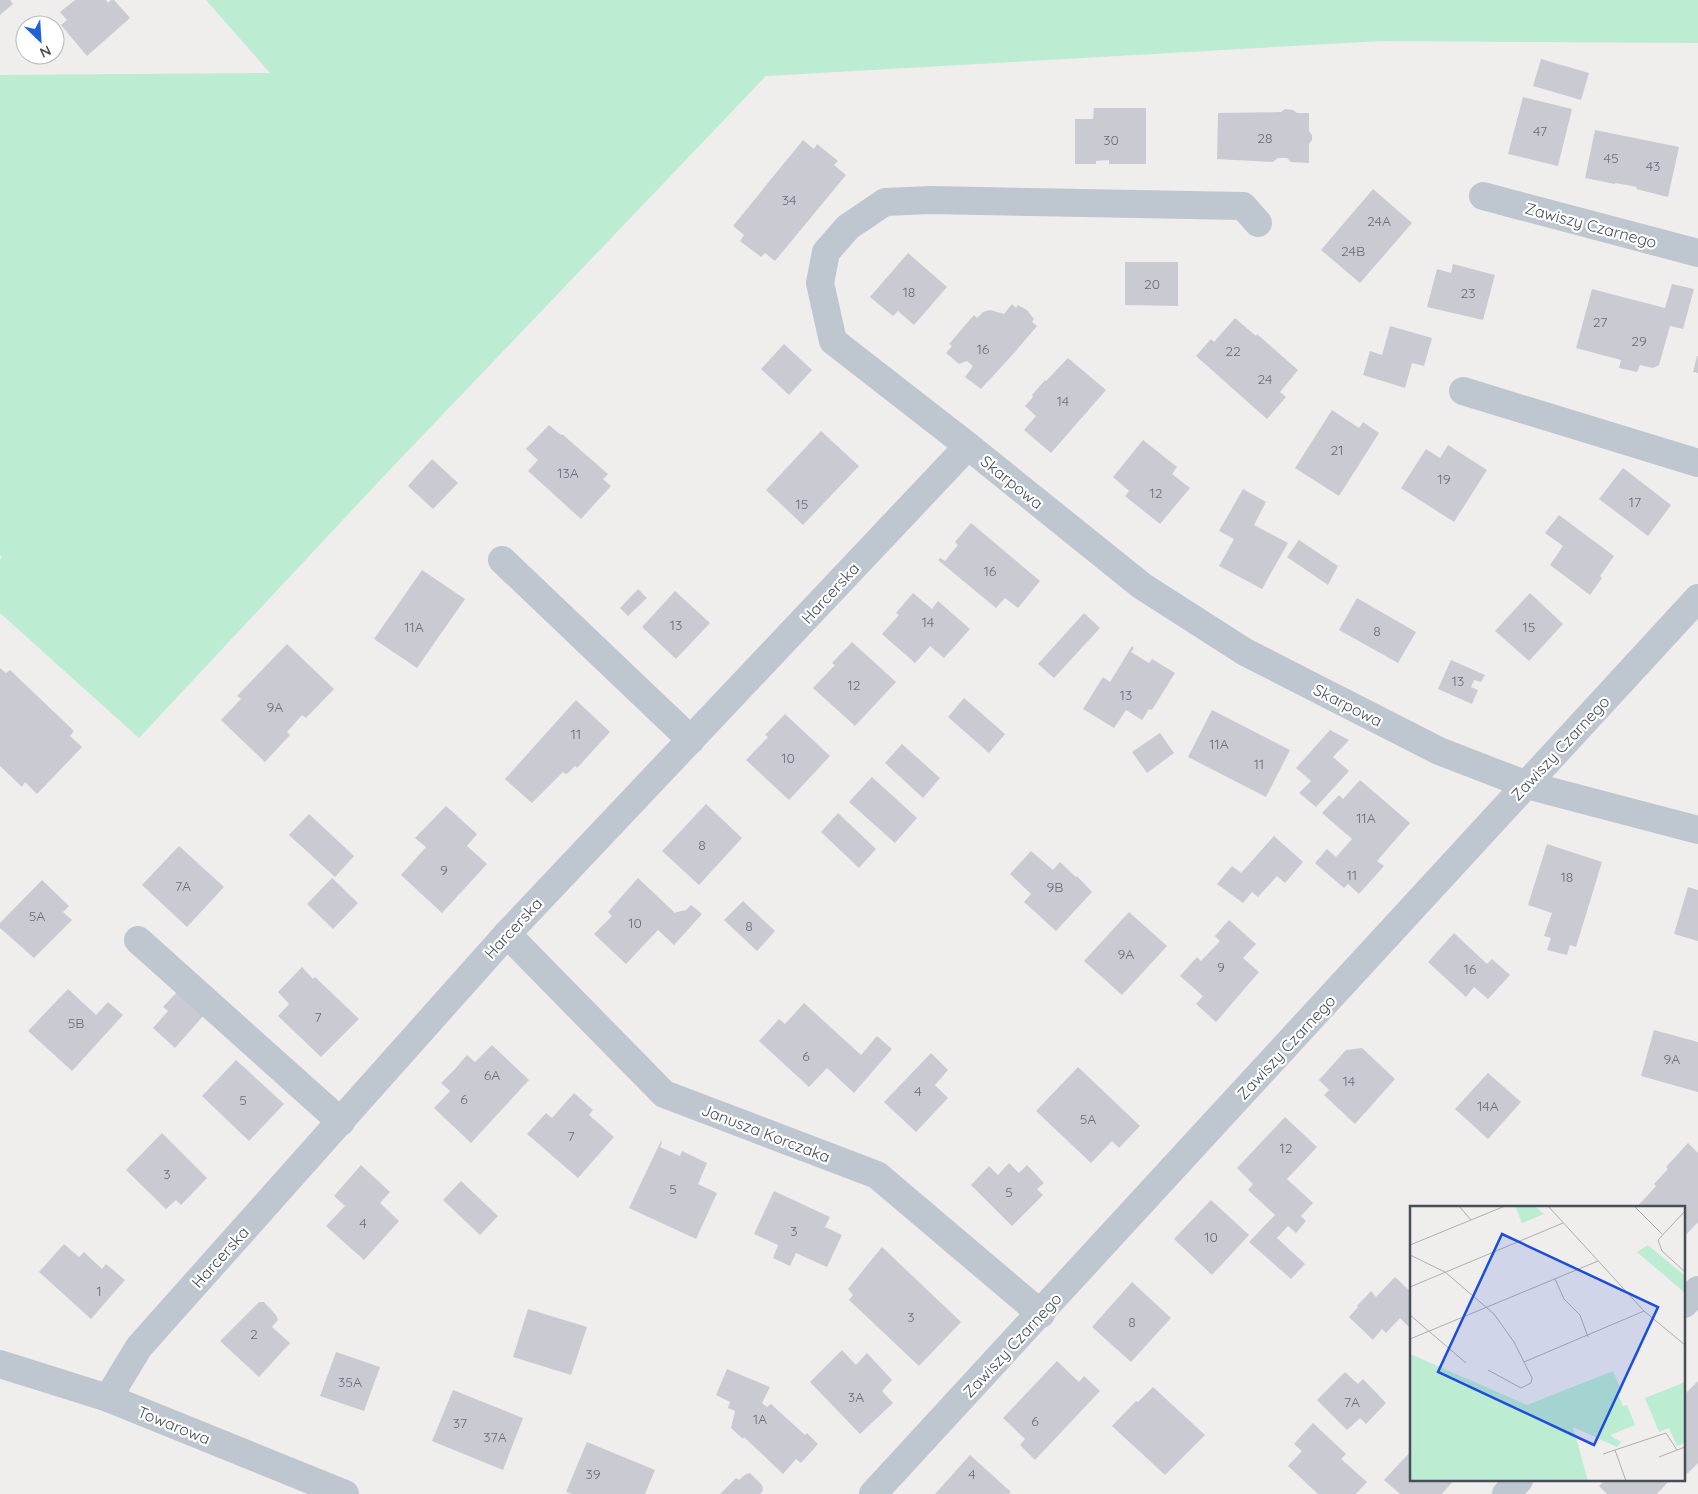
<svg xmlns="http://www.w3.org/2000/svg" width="1698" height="1494" viewBox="0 0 1698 1494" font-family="Quicksand,sans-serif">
<rect width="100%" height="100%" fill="#f0eded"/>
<polygon fill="#bcecd2" points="206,0 1698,0 1698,43 1381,41 766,76 382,478 139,738 0,613 0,560 2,557 0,555 0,75 270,73"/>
<g fill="#cacbd2">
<polygon points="0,0 10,0 13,4 0,15"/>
<polygon points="75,0 106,0 108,3 111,0 114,0 130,18 87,56 61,25 67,20 60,12"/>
<polygon points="1541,59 1589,73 1581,100 1533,86"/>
<polygon points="1523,97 1572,109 1558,166 1508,154"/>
<polygon points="1094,108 1146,108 1146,164 1109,164 1109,160 1096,161 1096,164 1075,164 1075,119 1093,119"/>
<polygon points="1285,109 1293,110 1297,113 1309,113 1309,131 1312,135 1312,140 1309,144 1309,163 1291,162 1287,158 1278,158 1273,162 1217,159 1218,113 1281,112"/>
<polygon points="1595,130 1679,147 1668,197 1636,189 1637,187 1627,185 1615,183 1615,184 1585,178"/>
<polygon points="803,140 814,149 817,144 838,161 834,165 846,175 775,261 765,253 761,257 740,241 744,235 733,226"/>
<polygon points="1373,189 1412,223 1360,283 1321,250"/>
<polygon points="908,253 947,287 914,325 898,311 893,316 870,297"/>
<polygon points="1125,262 1178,262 1178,306 1125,305"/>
<polygon points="1453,264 1495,275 1483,320 1427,307 1437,269 1451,273"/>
<polygon points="1672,284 1694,289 1683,329 1670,326 1659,365 1653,368 1640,365 1637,372 1619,368 1621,360 1576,348 1592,289 1665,308"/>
<polygon points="1012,304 1016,308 1018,305 1027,310 1034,319 1032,322 1037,326 1015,352 981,389 965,377 973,366 967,361 959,364 946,353 952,346 949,344 974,315 977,318 983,312 990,310 1004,314"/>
<polygon points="1235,318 1256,336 1257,334 1298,370 1280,392 1286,397 1267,419 1196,356 1211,339 1214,342"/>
<polygon points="1390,326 1432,338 1424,366 1412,363 1405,388 1363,375 1370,351 1382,355"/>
<polygon points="784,344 812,370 789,395 761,369"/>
<polygon points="1697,356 1698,356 1698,373 1693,372"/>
<polygon points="1068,358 1106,390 1051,453 1024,430 1036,416 1025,406 1033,397 1032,395 1045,380 1046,381"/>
<polygon points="1332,410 1359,428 1363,422 1379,433 1339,496 1295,468"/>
<polygon points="549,425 561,435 562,434 608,474 603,479 611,486 581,519 528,471 538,460 526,449"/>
<polygon points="821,431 859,466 803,525 766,490"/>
<polygon points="1143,440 1177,467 1172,474 1190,488 1160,524 1125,496 1129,491 1113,477"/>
<polygon points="1448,445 1487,470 1454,522 1401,488 1426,449 1440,458"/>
<polygon points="432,459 458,483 433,509 408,486"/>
<polygon points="1623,468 1671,505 1648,536 1599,499"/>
<polygon points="1243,489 1266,502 1254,525 1288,543 1262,589 1219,566 1234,539 1219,531"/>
<polygon points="1559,515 1614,556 1600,576 1602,578 1590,595 1550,565 1563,546 1545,533"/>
<polygon points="971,523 1040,581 1018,608 1005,598 996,608 938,560 940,558 945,561 958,545 955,542"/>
<polygon points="1299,540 1338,566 1328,585 1287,557"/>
<polygon points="422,570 465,599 417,668 374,639"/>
<polygon points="638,589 647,598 628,616 620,608"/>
<polygon points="675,591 710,623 676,659 642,627"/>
<polygon points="913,593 932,609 938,601 970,629 944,658 930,646 915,663 882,634 899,615 896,613"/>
<polygon points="1530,593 1563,624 1529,661 1495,631"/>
<polygon points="1357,598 1416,632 1398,663 1339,630"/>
<polygon points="1084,613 1100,628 1054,678 1038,664"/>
<polygon points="852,642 896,682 855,726 813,688 835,665 832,663"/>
<polygon points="287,644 334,689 306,718 302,715 287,732 290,735 265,762 221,720 241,699 237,696"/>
<polygon points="1132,646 1134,648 1131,652 1149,663 1152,659 1175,673 1152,710 1149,709 1142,720 1126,710 1114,728 1083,709 1103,677 1110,682"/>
<polygon points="1451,660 1485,675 1481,682 1474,680 1471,687 1478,690 1472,704 1438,689"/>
<polygon points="0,668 6,673 10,670 74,731 70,736 82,747 37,794 25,782 22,787 0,766"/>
<polygon points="964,698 1005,734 989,753 948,717"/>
<polygon points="576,700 610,732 577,768 575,766 568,773 565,774 563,772 532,803 505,779"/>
<polygon points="1212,710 1290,750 1266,797 1188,757"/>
<polygon points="785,714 830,756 789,800 746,760 768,737 765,735"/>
<polygon points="1330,730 1349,740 1333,757 1349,771 1316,807 1299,793 1311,781 1296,768"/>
<polygon points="1160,733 1174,753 1147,773 1132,752"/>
<polygon points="902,744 940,778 923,798 885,763"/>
<polygon points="872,777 917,818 895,843 849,802"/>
<polygon points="1360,780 1410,823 1377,861 1384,866 1359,894 1348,884 1344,888 1315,863 1327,849 1336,857 1352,839 1322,813 1339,795 1343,799"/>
<polygon points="706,804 742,838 699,885 662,851"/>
<polygon points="446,806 477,834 467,846 487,864 442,913 401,875 426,847 415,838"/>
<polygon points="838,813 876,849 859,868 821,832"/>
<polygon points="309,814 354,856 335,877 289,835"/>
<polygon points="1274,836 1303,862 1285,883 1277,876 1258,897 1252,892 1243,903 1217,884 1232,866 1241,873"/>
<polygon points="1547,844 1602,862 1576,947 1570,945 1567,955 1547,950 1551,938 1544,936 1552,913 1528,905"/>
<polygon points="179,846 224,887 187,927 142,885"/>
<polygon points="1031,851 1053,870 1060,862 1076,877 1077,876 1092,892 1056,931 1024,902 1031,894 1010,874"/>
<polygon points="332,878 358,903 333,929 307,904"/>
<polygon points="638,878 674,912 673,913 686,910 691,905 702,914 674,945 658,930 626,964 594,934 612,916 608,912"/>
<polygon points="42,880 69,906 63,912 72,920 34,958 0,928 0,923"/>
<polygon points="1688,887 1698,890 1698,941 1674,934"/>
<polygon points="743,901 775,931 757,951 724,920"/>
<polygon points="1129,912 1167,946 1122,995 1084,961"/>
<polygon points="1229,920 1256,944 1243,958 1259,972 1216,1022 1196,1004 1203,996 1180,976 1197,957 1201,961 1220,941 1215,936"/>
<polygon points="1454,933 1487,964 1492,959 1510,975 1488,999 1474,987 1466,997 1428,962"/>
<polygon points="302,967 313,979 315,977 359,1019 321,1057 278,1016 289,1004 278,992"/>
<polygon points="68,989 96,1015 108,1002 123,1015 72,1071 28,1031"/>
<polygon points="178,991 204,1015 175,1048 153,1028 168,1011 163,1007"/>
<polygon points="804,1003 861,1055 877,1036 892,1049 854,1093 827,1068 809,1087 759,1041 779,1019 785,1024"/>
<polygon points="1654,1030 1698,1042 1698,1092 1641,1076"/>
<polygon points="492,1045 529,1080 471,1143 434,1108 450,1091 441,1083 455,1069 467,1055 475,1062"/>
<polygon points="1362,1048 1395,1079 1355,1124 1324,1095 1329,1090 1319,1080 1346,1050"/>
<polygon points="931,1053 948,1070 935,1085 948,1098 916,1132 884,1102"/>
<polygon points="236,1060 284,1104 249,1141 202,1096"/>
<polygon points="1078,1067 1140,1126 1119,1148 1112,1141 1091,1163 1036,1111"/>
<polygon points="1488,1073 1521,1102 1488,1139 1455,1109"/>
<polygon points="574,1093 593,1110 589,1115 614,1137 578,1178 527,1134 546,1113 552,1118"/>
<polygon points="1285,1117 1317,1147 1287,1179 1313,1203 1301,1216 1306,1221 1296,1233 1288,1226 1277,1238 1305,1264 1291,1279 1249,1242 1275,1215 1248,1190 1253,1184 1237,1168"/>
<polygon points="162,1133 207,1178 181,1205 176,1200 166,1209 126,1170"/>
<polygon points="661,1141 662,1142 660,1147 680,1156 682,1151 707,1163 698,1184 717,1193 696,1239 629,1208"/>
<polygon points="1688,1143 1698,1153 1698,1222 1684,1237 1684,1208 1636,1208 1656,1186 1654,1184 1668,1169 1666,1167"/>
<polygon points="1009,1163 1019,1173 1027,1165 1044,1183 1037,1189 1043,1195 1012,1226 971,1185 989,1166 998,1175"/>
<polygon points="361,1165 390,1192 380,1203 399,1221 364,1260 326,1226 345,1206 334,1196"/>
<polygon points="461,1181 498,1216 480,1235 443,1200"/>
<polygon points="774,1191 830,1217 825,1227 842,1235 827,1267 796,1253 790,1266 773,1258 778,1245 754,1234"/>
<polygon points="1211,1200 1249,1235 1212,1275 1174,1239"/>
<polygon points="64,1244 79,1257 84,1252 102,1269 106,1264 125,1280 91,1319 39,1272"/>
<polygon points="882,1247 961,1322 919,1366 849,1300 853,1295 848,1289"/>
<polygon points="1395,1277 1412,1293 1412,1330 1400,1318 1386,1333 1382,1329 1373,1340 1349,1317 1358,1307 1357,1306 1371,1291 1376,1297"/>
<polygon points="1132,1282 1171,1318 1131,1362 1092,1327"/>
<polygon points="259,1302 264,1302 276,1315 278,1320 272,1327 290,1343 259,1377 220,1341"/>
<polygon points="528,1309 587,1327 571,1375 513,1357"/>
<polygon points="842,1350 856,1365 867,1353 892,1380 882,1391 893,1403 860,1434 810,1382"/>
<polygon points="336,1352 380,1367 364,1411 320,1396"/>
<polygon points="1057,1361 1079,1382 1084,1376 1100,1391 1035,1460 1020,1445 1025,1439 1003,1418"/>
<polygon points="727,1369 770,1387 762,1403 767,1407 771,1404 805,1435 807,1433 818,1444 801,1463 796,1459 783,1474 744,1437 743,1439 731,1428 735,1411 728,1408 730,1402 716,1395"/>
<polygon points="1345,1372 1358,1384 1363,1379 1386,1403 1366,1424 1360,1418 1347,1430 1317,1400"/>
<polygon points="1698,1381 1698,1463 1687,1474 1684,1472 1684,1395"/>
<polygon points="1153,1387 1205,1435 1165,1475 1112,1426 1136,1401 1138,1402"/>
<polygon points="453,1390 523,1418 503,1470 432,1441"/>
<polygon points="1313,1423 1346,1454 1341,1459 1367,1482 1356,1494 1318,1494 1288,1466 1302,1451 1294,1444"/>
<polygon points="587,1442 655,1470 645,1494 572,1494 566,1492"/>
<polygon points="1412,1450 1412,1480 1454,1480 1442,1494 1400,1494 1384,1480"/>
<polygon points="970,1455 1011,1492 1009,1494 935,1494"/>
<polygon points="750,1473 762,1485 763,1491 760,1494 720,1494 736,1478 739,1480 746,1474"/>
<polygon points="1605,1480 1665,1480 1668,1482 1657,1494 1607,1494 1599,1486"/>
</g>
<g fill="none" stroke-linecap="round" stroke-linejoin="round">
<g stroke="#bec6cf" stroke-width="28">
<polyline points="1483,196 1698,253"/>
<polyline points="1258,223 1243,206 931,200 885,202 848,227 826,252 820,283 833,341 968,446 1142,586 1245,652 1439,751 1527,785 1698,830"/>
<polyline points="1463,391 1698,463"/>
<polyline points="502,560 691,740"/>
<polyline points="507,934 664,1094 877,1175 1041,1314"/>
<polyline points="138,940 341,1122"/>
<polyline points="1684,1304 1698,1290"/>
<polyline points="0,1364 108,1398 345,1494"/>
<polyline points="108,1398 139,1347 507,934 968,446"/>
<polyline points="873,1494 1698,598"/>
<polyline points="1506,1494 1519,1480"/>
</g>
</g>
<g text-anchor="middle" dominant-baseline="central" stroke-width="4.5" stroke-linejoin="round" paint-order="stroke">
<g font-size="14" fill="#676e77">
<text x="1540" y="131">47</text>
<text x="1265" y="138">28</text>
<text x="1111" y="140">30</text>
<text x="1611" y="158">45</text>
<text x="1653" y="166">43</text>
<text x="789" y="200">34</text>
<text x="1379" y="221">24A</text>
<text x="1353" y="251">24B</text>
<text x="1152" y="284">20</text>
<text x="909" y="292">18</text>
<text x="1468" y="293">23</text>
<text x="1600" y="322">27</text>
<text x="1639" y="341">29</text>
<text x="983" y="349">16</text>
<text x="1233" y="351">22</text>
<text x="1265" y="379">24</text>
<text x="1063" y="401">14</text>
<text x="1337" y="450">21</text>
<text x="568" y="473">13A</text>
<text x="1444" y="479">19</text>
<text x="1156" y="493">12</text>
<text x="1635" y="502">17</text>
<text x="802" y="504">15</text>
<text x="990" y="571">16</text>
<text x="928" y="622">14</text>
<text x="676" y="625">13</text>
<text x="414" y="627">11A</text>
<text x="1529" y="627">15</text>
<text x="1377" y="631">8</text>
<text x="1458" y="681">13</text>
<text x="854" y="685">12</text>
<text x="1126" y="695">13</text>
<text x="275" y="707">9A</text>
<text x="576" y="734">11</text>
<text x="1219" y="744">11A</text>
<text x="788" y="758">10</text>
<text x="1259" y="764">11</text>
<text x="1366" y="818">11A</text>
<text x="702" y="845">8</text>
<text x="444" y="870">9</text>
<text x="1352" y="875">11</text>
<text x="1567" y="877">18</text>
<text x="183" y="886">7A</text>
<text x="1055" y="887">9B</text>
<text x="37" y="916">5A</text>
<text x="635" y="923">10</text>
<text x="749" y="926">8</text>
<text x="1126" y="954">9A</text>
<text x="1221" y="967">9</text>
<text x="1470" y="969">16</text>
<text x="318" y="1017">7</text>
<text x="76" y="1023">5B</text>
<text x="806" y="1056">6</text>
<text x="1672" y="1059">9A</text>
<text x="492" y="1075">6A</text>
<text x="1349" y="1081">14</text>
<text x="918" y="1091">4</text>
<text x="464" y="1099">6</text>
<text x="243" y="1100">5</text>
<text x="1488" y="1106">14A</text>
<text x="1088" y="1119">5A</text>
<text x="571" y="1136">7</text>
<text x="1286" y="1148">12</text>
<text x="167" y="1174">3</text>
<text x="673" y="1189">5</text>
<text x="1009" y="1192">5</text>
<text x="363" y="1223">4</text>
<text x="794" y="1231">3</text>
<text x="1211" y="1237">10</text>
<text x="99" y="1291">1</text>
<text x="911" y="1317">3</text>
<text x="1132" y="1322">8</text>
<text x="254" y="1334">2</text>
<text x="350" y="1382">35A</text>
<text x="856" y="1397">3A</text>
<text x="1352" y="1402">7A</text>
<text x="760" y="1419">1A</text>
<text x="1035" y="1421">6</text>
<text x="460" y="1423">37</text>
<text x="495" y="1437">37A</text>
<text x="593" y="1474">39</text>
<text x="972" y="1474">4</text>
</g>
<g font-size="16" fill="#464f59" stroke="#fff">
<text transform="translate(1591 225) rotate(15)">Zawiszy Czarnego</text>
<text transform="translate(1012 482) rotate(39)">Skarpowa</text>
<text transform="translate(830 593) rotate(-47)">Harcerska</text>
<text transform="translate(1348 705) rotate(27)">Skarpowa</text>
<text transform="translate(1560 748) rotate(-47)">Zawiszy Czarnego</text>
<text transform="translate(513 928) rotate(-47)">Harcerska</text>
<text transform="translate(1286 1047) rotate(-47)">Zawiszy Czarnego</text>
<text transform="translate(766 1133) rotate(21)">Janusza Korczaka</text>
<text transform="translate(220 1257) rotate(-48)">Harcerska</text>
<text transform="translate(1012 1345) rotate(-47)">Zawiszy Czarnego</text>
<text transform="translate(174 1425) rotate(22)">Towarowa</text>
</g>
</g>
<g transform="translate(1410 1206)">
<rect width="275" height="275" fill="#f0eded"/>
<path d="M105,0H125L134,8L112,17ZM238,39L275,70V87L227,46ZM0,148L117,199L203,165L212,186L208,188L213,200L217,199L225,219L200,229L211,236L207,241L163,221L178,275H0ZM275,176V237L267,240L259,222L249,226L235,192Z" fill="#bcecd2"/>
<path fill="none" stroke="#acaeb2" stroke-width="1" d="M49,0L61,14M138,0L234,105L275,139M224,0L252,28M275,5L248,34L252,45L275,66M0,39L95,0M0,49L35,66L84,108L104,136L122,172L121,177L111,182L78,164M145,73L154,93L170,109L178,131M0,81L153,17M0,109L56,157M0,133L188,55M114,156L234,105M205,244L216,275M193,248L256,227L267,244M249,251L275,241"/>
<path fill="#1d4ed8" fill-opacity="0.15" stroke="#1d4ed8" stroke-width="2.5" d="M92,28L248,101L184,239L28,166Z"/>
<rect width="275" height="275" fill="none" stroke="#464f59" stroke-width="2.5"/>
</g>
<g transform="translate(40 40) rotate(155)"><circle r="24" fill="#ffffff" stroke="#b5b9bd"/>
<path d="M0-4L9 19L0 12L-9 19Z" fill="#1f61d7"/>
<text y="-8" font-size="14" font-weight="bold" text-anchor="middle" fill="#464f59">N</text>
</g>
</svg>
